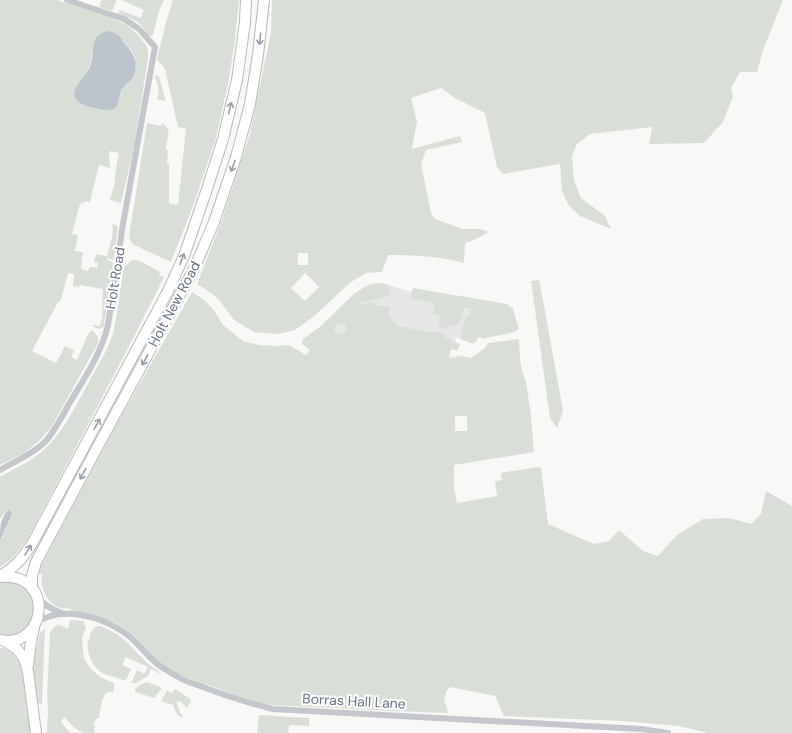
<svg xmlns="http://www.w3.org/2000/svg" width="792" height="733" viewBox="0 0 792 733" font-family="'DM Sans',sans-serif">
<rect width="100%" height="100%" fill="#f8f8f6"/>
<polygon fill="#e6e7e7" points="382,283 411,292 478,303 472,343 457,337 455,342 452,341 452,339 418,331 339,341 321,326 354,294 363,288 372,284"/>
<g fill="#d9dfd7" fill-rule="evenodd">
<path d="M0,0H57L112,18L123,23L132,29L141,39L146,45L148,50V58L134,147L121,203L110,200L114,185L116,169L119,153L110,151L109,155L110,168L99,165L90,202L85,201L84,203L82,202L79,207L72,234L78,235L75,251L83,252L81,269L88,271L90,267L97,268L98,263L94,262L96,254L107,256C109,246 115,233 112,224L118,226L114,260L107,258V260L113,262L104,326L100,329L96,328L93,326V325L100,326L103,314H102L103,289L80,285L79,287L73,286L74,274L68,273L61,300L58,302L32,351L56,363L65,346L74,350L71,357L77,360L88,334L90,332L91,330C97,334 99,336 98,343L52,426L41,439L24,453L0,465ZM121,37C124,44 131,48 134,55C137,63 133,76 128,83C127,85 123,86 122,89C119,94 119,99 118,105L84,76L90,66L94,44Z"/>
<polygon points="102,0 117,0 112,11 99,7"/>
<path d="M121,0H164L159,11L153,35L150,36L146,33C142,21 129,18 118,14L120,10L141,18L144,10Z"/>
<path d="M173,0H239L235,39L229,79L216,138L195,201L171,262L134,245L131,242L129,236L147,123L161,126V123C174,128 166,139 166,149L168,151L167,163L169,164V203L178,205L186,129L178,127L165,69L157,59L166,22Z"/>
<path d="M272,0H783L763,50L757,72H740L731,88L733,96L723,122L704,143L649,144L652,127L590,134L577,144L572,156L574,180L581,198L605,216L611,229L580,216L569,206L562,191L560,164L503,174L497,167L485,113L455,98L441,88L411,98L417,122L414,137L412,149L460,136L462,142L426,150L421,164L431,213L435,219L463,229H480L489,232L472,241L465,243L464,263C439,256 414,255 388,255L382,272L366,273L351,282L313,317L295,330L279,334L254,332L234,320L219,300L211,293L197,284L222,220L249,137L271,33ZM298,253H308V265H298ZM305,273L319,287L305,301L291,288Z"/>
<polygon points="157,75 159,77 165,98 165,101 157,99 159,91 155,76"/>
<path d="M135,260L140,261L160,272L159,275L164,277C120,366 73,452 27,540C19,551 12,561 0,567V540L3,537L7,524L10,520L4,513L0,519V477C12,469 27,464 39,454C62,436 75,407 89,382C97,366 108,351 113,333C118,313 120,291 123,270L125,266L129,263V261Z"/>
<polygon points="539,280 545,311 563,411 557,428 550,418 531,281"/>
<path d="M382,283L390,286L391,294L380,299L361,302L359,304C363,306 368,303 372,302L375,304V307L379,305L390,307L389,314L393,321L399,326L433,333L435,332L444,334L446,338L452,339V341L460,344L457,351L451,349L449,357L456,358L457,355L471,358L485,348L488,343L519,339L520,359L522,371L526,382L531,415L534,452L454,465V488L457,503L497,496L495,481L502,480L501,473L537,467L541,468L548,524L594,544L609,541L619,530L643,551L658,556L677,535L703,519L730,518L751,524L761,514L766,491L792,506V733H708L679,726L623,721L504,716L495,696L450,687L446,692L444,703L446,704L448,713L394,711L272,705C251,701 231,694 211,686C199,682 187,678 176,673C171,671 166,667 161,664C152,658 145,647 137,639C120,621 95,614 71,611V609C67,608 62,609 58,607C50,604 43,593 42,585C41,582 42,578 42,575L39,573L41,566L120,418L192,292L204,300L213,309L223,325L243,341L259,345L277,346L289,345L306,355L310,350L302,344L303,339L321,326L354,294L363,288L372,284ZM340,323H345L347,331C342,333 338,336 334,332C334,326 335,325 340,323ZM455,416H467V431H455Z"/>
<path d="M413,288L507,304L513,309L519,329C512,335 494,335 484,339L479,337L474,344L460,339L465,318L469,317L471,309L464,308L460,321L455,327L450,325L446,329L439,326L440,316L433,314L435,303L410,299Z"/>
<path d="M0,582C5,582 11,582 16,583C21,584 25,588 28,592C39,606 33,628 16,634C10,636 6,636 0,635Z"/>
<path d="M70,620L83,621L86,627L82,637L84,659L91,669L100,677L114,683V691L106,693L102,700L99,718L96,719L94,724L95,727L94,729L95,733C76,733 76,729 64,717L61,722L70,733H47L48,710L47,696L50,633C56,623 59,624 68,629Z"/>
<path d="M97,626H101L115,633L127,642L146,662L163,675L151,669L148,676L136,683H131L137,670L144,674L148,667L126,657L122,665L131,669L126,680H123C116,677 110,676 104,674C92,668 86,652 88,640L90,639C89,634 93,629 97,626Z"/>
<polygon points="45,629 42,705 37,702 33,675 34,650 36,650 40,633"/>
<path d="M0,648C2,648 4,648 6,649C24,655 24,688 26,704L27,706L29,708L32,733H0Z"/>
<path d="M147,682L162,688L154,698L135,692C134,686 143,684 147,682Z"/>
<polygon points="176,689 190,699 191,701 187,708 180,701 176,702 177,704 180,713 183,715 181,718 176,713 173,705 161,701 167,690 172,693 174,690"/>
<polygon points="259,715 309,718 309,726 289,725 288,733 257,733"/>
</g>
<g fill="#bcc5cb">
<path d="M109,31C114,33 119,34 122,39C124,43 122,40 125,44C134,53 139,64 133,77C130,83 123,85 121,91C118,96 120,104 115,108C115,108 111,110 110,110C105,111 84,106 80,103C76,101 75,97 74,93C77,82 85,77 90,67C96,53 87,35 109,31Z"/>
<path d="M9,510L12,513C11,517 9,520 7,525C4,530 4,535 0,540C0,527 0,518 9,510Z"/>
</g>
<g fill="none" stroke-linecap="round" stroke-linejoin="round">
<defs>
<g id="trunk">
<path d="M0,576C16,567 23,558 33,542L168,291L184,256L208,186L223,139L237,80L245,22L246,0"/>
<path d="M0,577C56,571 47,650 0,640"/>
<polyline points="32,589 32,576 36,562 97,448 194,269 214,222 236,157 250,104 258,55 264,0"/>
<polyline points="5,641 17,649 23,657 25,661 28,672 36,733"/>
<polyline points="28,666 30,648 34,627"/>
</g>
</defs>
<use href="#trunk" stroke="#b7babd" stroke-width="12"/>
<g stroke="#c4c7cb" stroke-width="6">
<path d="M0,470C15,461 31,455 44,443C53,434 63,415 69,404C84,379 101,354 108,325L123,224L155,47L139,29L124,19L67,0"/>
<path d="M38,598C45,606 53,610 62,613"/>
<path d="M36,623C47,615 59,613 73,614C94,616 112,623 129,636C139,645 147,655 157,664C164,669 173,674 180,678C187,682 196,684 203,687C226,696 249,703 273,709L641,729L668,733"/>
</g>
<use href="#trunk" stroke="#fff" stroke-width="10"/>
</g>
<defs><path id="oneway-shaft" d="M-6 0H5M1.5-3L5.5 0L1.5 3" fill="none" stroke-width="1.6" stroke-linecap="round" stroke-linejoin="round"/></defs>
<g stroke="#959faa">
<use href="#oneway-shaft" transform="translate(260 39) rotate(96)"/>
<use href="#oneway-shaft" transform="translate(230 108) rotate(-77)"/>
<use href="#oneway-shaft" transform="translate(233 166) rotate(109)"/>
<use href="#oneway-shaft" transform="translate(182 259) rotate(-68)"/>
<use href="#oneway-shaft" transform="translate(145 360) rotate(119)"/>
<use href="#oneway-shaft" transform="translate(97 424) rotate(-62)"/>
<use href="#oneway-shaft" transform="translate(83 474) rotate(118)"/>
<use href="#oneway-shaft" transform="translate(28 550) rotate(-58)"/>
</g>
<g text-anchor="middle" dominant-baseline="central" stroke-width="4" stroke-linejoin="round" paint-order="stroke">
<g font-size="14" fill="#687685" stroke="#fff">
<text transform="translate(115 278) rotate(-81)">Holt Road</text>
<text transform="translate(174 304) rotate(-62)">Holt New Road</text>
<text transform="translate(354 701) rotate(3)">Borras Hall Lane</text>
</g>
</g>
</svg>
